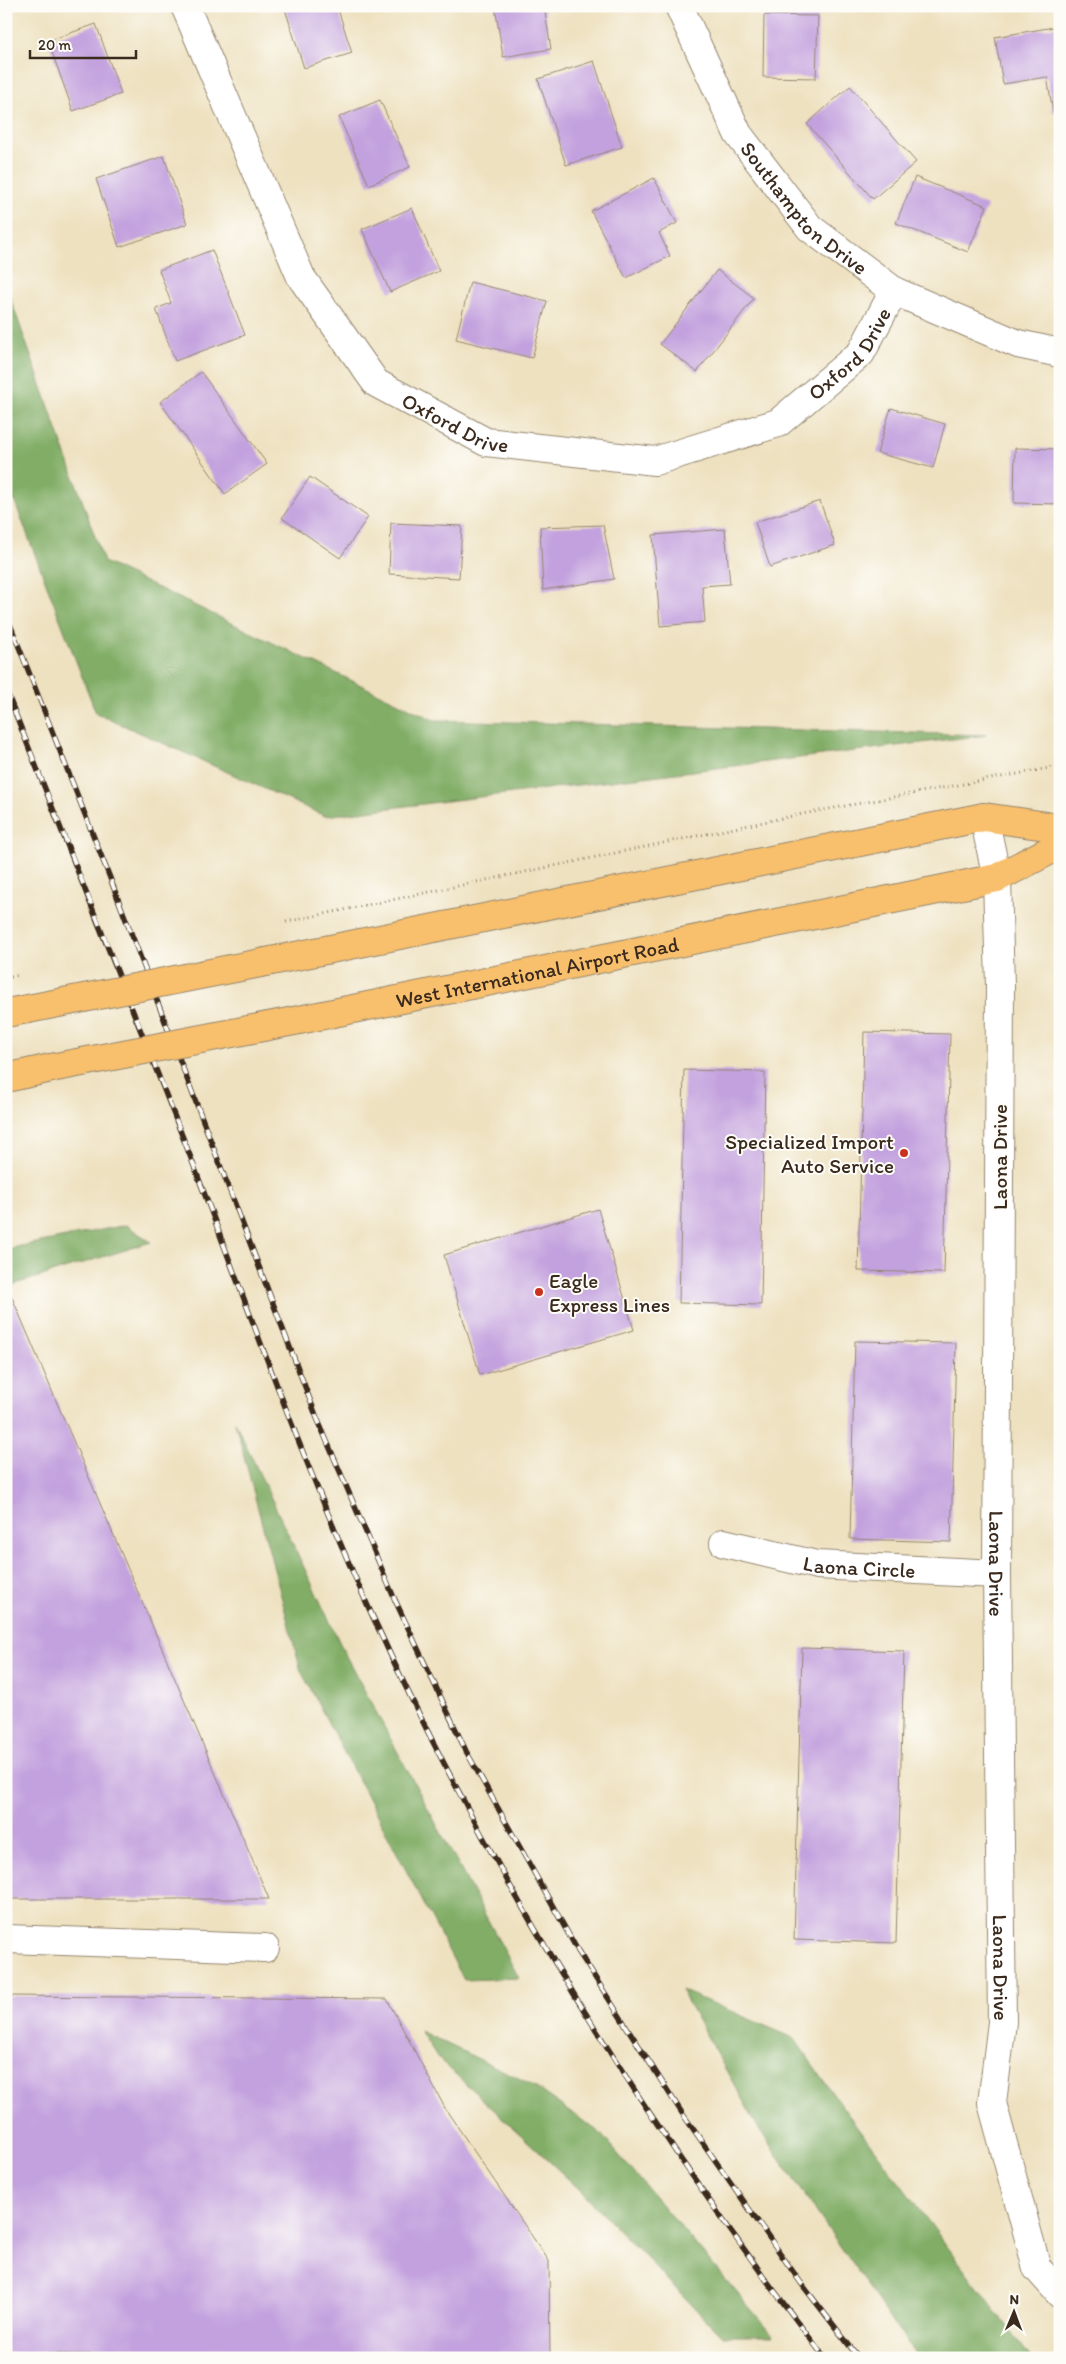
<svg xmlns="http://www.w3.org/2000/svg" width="1066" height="2364" viewBox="0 0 1066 2364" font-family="Itim,sans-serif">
<rect width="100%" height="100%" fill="#fdfcf7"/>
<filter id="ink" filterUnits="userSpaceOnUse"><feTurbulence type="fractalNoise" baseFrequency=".02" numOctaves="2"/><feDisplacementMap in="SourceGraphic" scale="10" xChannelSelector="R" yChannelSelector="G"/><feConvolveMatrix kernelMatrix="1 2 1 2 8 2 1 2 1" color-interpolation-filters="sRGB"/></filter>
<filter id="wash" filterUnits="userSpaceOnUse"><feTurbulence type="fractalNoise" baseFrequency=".0096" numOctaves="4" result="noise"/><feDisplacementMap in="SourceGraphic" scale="20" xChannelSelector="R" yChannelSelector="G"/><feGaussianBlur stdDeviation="1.12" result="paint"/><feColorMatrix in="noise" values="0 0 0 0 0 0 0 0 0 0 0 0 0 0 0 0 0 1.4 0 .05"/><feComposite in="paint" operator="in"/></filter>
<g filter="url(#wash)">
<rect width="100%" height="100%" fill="#eee1c0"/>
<g fill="#81ad66" stroke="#5e6c42">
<polygon points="6,286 104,562 434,720 986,735 325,816 96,713 6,479"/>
<polygon points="126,1225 151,1242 6,1287 6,1249"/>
<polygon points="235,1422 346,1656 519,1978 464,1980 301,1671"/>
<polygon points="681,1990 794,2038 841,2105 1031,2358 920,2358 910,2347 759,2129"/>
<polygon points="420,2031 529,2083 599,2132 774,2336 722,2336 578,2188 438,2058"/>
</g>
<g id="blocks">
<g fill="#c3a1de">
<polygon points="284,6 337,6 352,53 304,68"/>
<polygon points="495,6 544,6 551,49 503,57"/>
<polygon points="764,15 818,16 816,78 763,77"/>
<polygon points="96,24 121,94 73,111 48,41"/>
<polygon points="1060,26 1060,111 1053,112 1047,77 1003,84 995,37"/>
<polygon points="594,61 622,147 566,165 538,79"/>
<polygon points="850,86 916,162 873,199 807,124"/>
<polygon points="380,100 410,167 369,185 339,117"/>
<polygon points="164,156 187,224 119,247 96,179"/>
<polygon points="915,177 987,206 968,252 896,223"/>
<polygon points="654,178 677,223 659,233 670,256 626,278 591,211"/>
<polygon points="412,208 439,271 390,292 362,229"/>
<polygon points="212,250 245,335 175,361 156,309 171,303 159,270"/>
<polygon points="717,270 754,298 697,372 660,344"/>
<polygon points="470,282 547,301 532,358 456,339"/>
<polygon points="201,372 267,464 225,494 160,402"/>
<polygon points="891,408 945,424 933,468 877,453"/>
<polygon points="1015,448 1060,449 1060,504 1014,503"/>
<polygon points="310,477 368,517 340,558 282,518"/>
<polygon points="820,501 835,545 770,567 755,522"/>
<polygon points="391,523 462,526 459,578 389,574"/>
<polygon points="603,525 614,579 543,590 540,527"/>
<polygon points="725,529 730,584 702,586 705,622 660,626 653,535"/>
<polygon points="864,1032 950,1034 944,1273 858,1271"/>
<polygon points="684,1070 765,1072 761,1305 679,1303"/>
<polygon points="598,1209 634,1330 480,1375 444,1255"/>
<polygon points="11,1295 269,1899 6,1899 6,1296"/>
<polygon points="855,1341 956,1343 951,1542 850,1539"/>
<polygon points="802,1648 904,1651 896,1943 794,1940"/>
<polygon points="6,1996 387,1999 446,2110 549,2261 550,2358 340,2358 6,2353"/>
</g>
</g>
</g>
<g filter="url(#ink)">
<use href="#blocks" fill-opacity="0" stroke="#94866f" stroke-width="1"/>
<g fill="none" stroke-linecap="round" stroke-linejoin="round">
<defs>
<g id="minor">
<path id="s1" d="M185,6L301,277L376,383L486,442L655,461L778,423L861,353L894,291"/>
<path id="s2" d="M679,6L738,134L810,228L894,291L1018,344L1060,353"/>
<path id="s3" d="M984,817L997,878L1000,986L997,1574L1002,2022L992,2103L1037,2268L1060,2294"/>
<path id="s4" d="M724,1543L817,1565L997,1574"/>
<polyline points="6,1939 265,1948"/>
</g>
<g id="major">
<polyline points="266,962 984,817 1060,828"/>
<polyline points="6,1013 28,1009"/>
<path id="s5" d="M294,1021L997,878L1060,845"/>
<polyline points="6,1078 51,1068"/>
</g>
</defs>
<use href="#minor" stroke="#94866f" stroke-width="30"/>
<use href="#major" stroke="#94866f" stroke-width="30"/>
<polyline stroke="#94866f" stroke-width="3" stroke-dasharray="1 4" stroke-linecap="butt" points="286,922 797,815 1060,766"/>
<use href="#minor" stroke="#fff" stroke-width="28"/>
<use href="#major" stroke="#f8bf6c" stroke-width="28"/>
<defs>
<g id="rail">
<polyline points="6,614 110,878 317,1418 395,1600 466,1751 578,1951 682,2113 801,2283 859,2358"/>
<path d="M6,690C67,844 129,998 189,1153C248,1307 303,1464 372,1615C492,1879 648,2128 825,2358"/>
</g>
</defs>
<use href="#rail" stroke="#3b2a1e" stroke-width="5.5"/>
<use href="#rail" stroke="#fdfcf7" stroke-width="4" stroke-dasharray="11" stroke-linecap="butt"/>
<defs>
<g id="major-bridge">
<polyline points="28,1009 266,962"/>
<polyline points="51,1068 294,1021"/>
</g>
</defs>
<use href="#major-bridge" stroke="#94866f" stroke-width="30" stroke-linecap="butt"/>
<polyline stroke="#94866f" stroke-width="3" stroke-dasharray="1 4" stroke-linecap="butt" points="6,978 20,975"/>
<use href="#major-bridge" stroke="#f8bf6c" stroke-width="28"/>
</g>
</g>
<g fill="#c8321e" stroke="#fdfcf7" stroke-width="2">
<circle cx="904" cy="1153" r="5"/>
<circle cx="539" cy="1292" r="5"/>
</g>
<g text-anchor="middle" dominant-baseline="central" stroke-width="4" stroke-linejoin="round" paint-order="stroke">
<g font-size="21" fill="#3b2a1e" stroke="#fdfcf7">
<text stroke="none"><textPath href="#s2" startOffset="241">Southampton Drive</textPath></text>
<text stroke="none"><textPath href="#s1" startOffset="949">Oxford Drive</textPath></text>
<text stroke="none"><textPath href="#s1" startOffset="514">Oxford Drive</textPath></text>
<text stroke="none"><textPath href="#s5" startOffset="248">West International Airport Road</textPath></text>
<text transform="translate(999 1157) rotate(-90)">Laona Drive</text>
<text stroke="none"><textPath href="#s3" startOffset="748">Laona Drive</textPath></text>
<text stroke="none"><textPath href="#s4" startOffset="138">Laona Circle</textPath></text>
<text stroke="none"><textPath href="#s3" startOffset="1152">Laona Drive</textPath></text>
</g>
<g font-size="21" fill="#3b2a1e" stroke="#fdfcf7" text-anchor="end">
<text x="894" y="1141">Specialized Import<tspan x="894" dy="24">Auto Service</tspan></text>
<text x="549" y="1280" text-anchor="start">Eagle<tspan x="549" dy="24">Express Lines</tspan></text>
</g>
</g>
<rect width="1066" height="2364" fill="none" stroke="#fdfcf7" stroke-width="25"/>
<g transform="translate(1014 2312) rotate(1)" stroke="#fdfcf7" stroke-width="4" paint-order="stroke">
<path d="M0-4L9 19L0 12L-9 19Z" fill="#3b2a1e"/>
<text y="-8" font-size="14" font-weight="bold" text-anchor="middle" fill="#3b2a1e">N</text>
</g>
<path d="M30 50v8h106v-8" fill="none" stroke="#3b2a1e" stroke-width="2.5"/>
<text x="38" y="50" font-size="15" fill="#3b2a1e" stroke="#fdfcf7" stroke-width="4" paint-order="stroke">20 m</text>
</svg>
